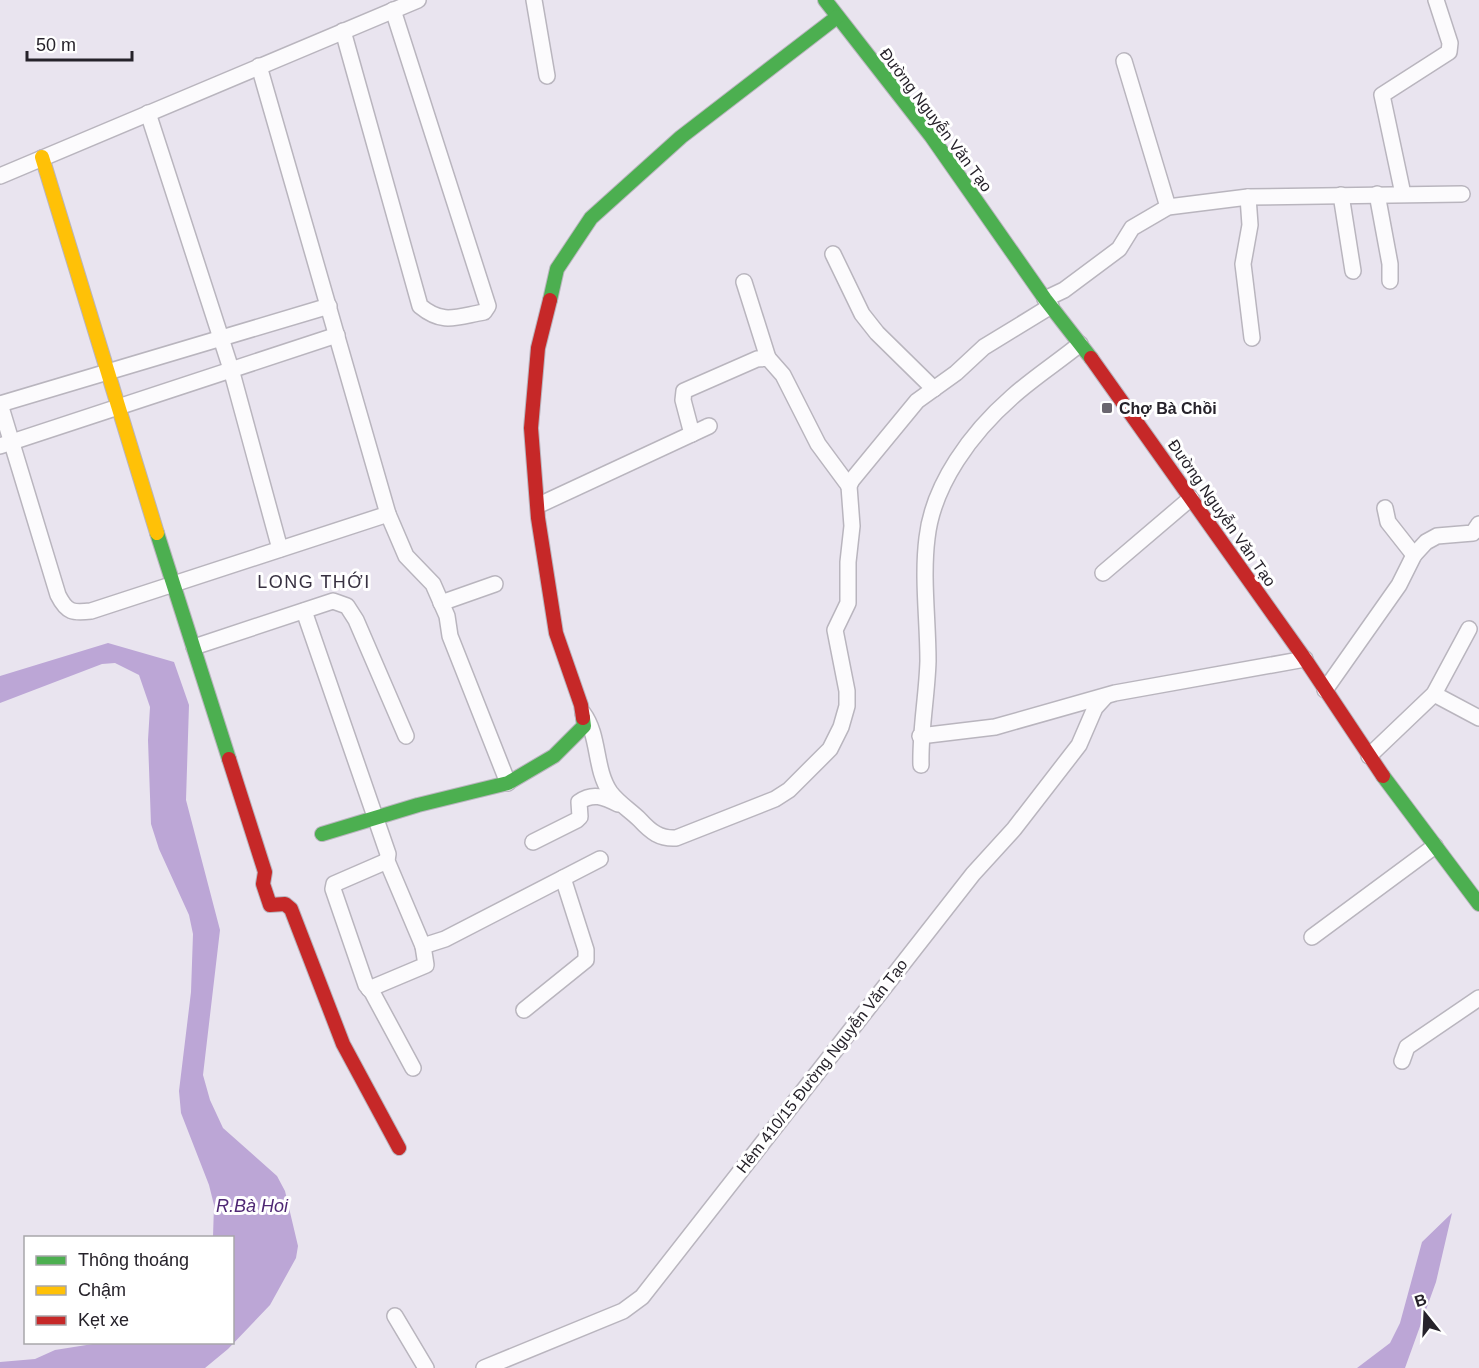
<svg xmlns="http://www.w3.org/2000/svg" width="1479" height="1368" viewBox="0 0 1479 1368" font-family="Helvetica,sans-serif">
<rect width="100%" height="100%" fill="#e9e4ef"/>
<g fill="#bca6d6">
<polygon points="108,643 174,662 189,705 186,800 220,930 203,1075 210,1100 223,1128 277,1176 285,1191 298,1246 296,1258 270,1305 228,1349 205,1368 0,1368 0,1362 35,1359 55,1350 99,1343 232,1342 232,1238 213,1237 214,1205 209,1185 181,1113 179,1091 191,992 193,934 189,915 159,849 151,824 148,740 150,707 139,675 115,663 102,664 0,703 0,676"/>
<polygon points="1452,1213 1436,1282 1405,1368 1357,1368 1390,1343 1400,1323 1422,1242"/>
</g>
<g fill="none" stroke-linecap="round" stroke-linejoin="round">
<defs>
<g id="street">
<polyline points="534,0 547,76"/>
<path d="M343,31L420,306C443,325 456,317 484,312L488,306L393,10"/>
<polyline points="1124,61 1168,207"/>
<polyline points="148,113 231,369 280,549"/>
<polyline points="0,176 418,0"/>
<polyline points="1377,194 1390,264 1390,281"/>
<polyline points="1403,194 1382,95 1449,52 1450,43 1436,0"/>
<polyline points="1341,195 1353,271"/>
<polyline points="1248,197 1250,225 1243,264 1252,338"/>
<polyline points="833,254 862,314 877,333 934,389"/>
<polyline points="744,282 768,358"/>
<polyline points="1045,299 1064,290 1119,249 1132,228 1168,207 1248,197 1462,194"/>
<path d="M0,404L58,595C67,613 73,613 91,611L388,514L259,66"/>
<polyline points="0,404 329,306"/>
<polyline points="692,434 683,400 684,391 757,359 768,358 783,375 818,444 849,486"/>
<polyline points="0,446 337,335"/>
<polyline points="539,505 709,426"/>
<polyline points="1385,508 1388,522 1414,555"/>
<polyline points="388,514 406,556 433,584 447,616 450,636 508,783"/>
<polyline points="1103,573 1191,498"/>
<polyline points="441,603 495,584"/>
<polyline points="304,611 388,854 387,861 423,946 445,939 600,859"/>
<polyline points="194,647 333,601 347,606 356,620 406,736"/>
<polyline points="1325,690 1399,585 1414,555 1426,542 1437,536 1473,533 1479,524"/>
<polyline points="1434,694 1479,718"/>
<path d="M583,713C600,736 594,768 610,792C618,803 631,811 640,820C651,832 660,839 676,838L775,799L789,790L830,749L841,727L847,706V691L835,630L848,603V562L852,526L849,486L852,480L917,401L956,373L984,347L1051,306"/>
<polyline points="920,736 995,727 1115,693 1305,659"/>
<polyline points="1369,756 1434,694 1469,629"/>
<path d="M921,765C920,730 927,696 928,661C928,620 922,578 927,538C933,484 972,432 1012,397C1033,378 1058,362 1080,344"/>
<path d="M533,842L577,820L580,817L579,802C593,792 604,797 618,804"/>
<polyline points="387,861 334,884 333,889 366,985 372,992 413,1068"/>
<polyline points="1312,937 1435,846"/>
<polyline points="369,989 426,965 423,946"/>
<polyline points="524,1010 586,960 586,950 563,878"/>
<polyline points="1402,1061 1407,1047 1479,998"/>
<polyline points="395,1316 426,1368"/>
<polyline points="484,1368 623,1311 642,1297 973,874 1014,829 1079,745 1095,708 1105,697"/>
</g>
<g id="fast">
<polyline points="825,0 931,136 1045,299 1091,358"/>
<polyline points="550,300 557,269 591,218 681,137 837,17"/>
<polyline points="157,533 229,759"/>
<polyline points="1383,776 1479,904"/>
<polyline points="322,834 418,805 508,783 554,756 584,726 583,718"/>
</g>
<polyline id="slow" points="42,157 157,533"/>
<g id="jam">
<polyline points="550,300 538,348 531,428 538,518 556,633 581,705 583,718"/>
<polyline points="1091,358 1305,659 1383,776"/>
<polyline points="229,759 265,872 263,884 270,905 285,904 291,909 343,1044 399,1148"/>
</g>
</defs>
<use href="#street" stroke="#b9b5be" stroke-width="18"/>
<use href="#fast" stroke="#b9b5be" stroke-width="16"/>
<use href="#slow" stroke="#b9b5be" stroke-width="16"/>
<use href="#jam" stroke="#b9b5be" stroke-width="16"/>
<use href="#street" stroke="#fcfbfd" stroke-width="15"/>
<use href="#fast" stroke="#4caf50" stroke-width="14"/>
<use href="#slow" stroke="#ffc107" stroke-width="14"/>
<use href="#jam" stroke="#c62828" stroke-width="14"/>
</g>
<rect fill="#6a666f" stroke="#fff" stroke-width="2" x="1101" y="402" width="12" height="12" rx="3"/>
<g text-anchor="middle" dominant-baseline="central" stroke-width="6" stroke-linejoin="round" paint-order="stroke">
<g font-size="16" fill="#26222a" stroke="#fff">
<text transform="translate(936 120) rotate(53)">Đường Nguyễn Văn Tạo</text>
<text transform="translate(1222 513) rotate(55)">Đường Nguyễn Văn Tạo</text>
<text transform="translate(822 1066) rotate(-52)">Hẻm 410/15 Đường Nguyễn Văn Tạo</text>
</g>
<g font-size="16" font-weight="bold" fill="#26222a" stroke="#fff" text-anchor="start">
<text x="1119" y="408">Chợ Bà Chồi</text>
</g>
<g font-size="18" letter-spacing="1.5" fill="#373040" stroke="#fff">
<text x="314" y="582">LONG THỚI</text>
</g>
<g font-size="18" font-style="italic" fill="#4f2874" stroke="#fff">
<text x="252" y="1206">R.Bà Hoi</text>
</g>
</g>
<rect x="24" y="1236" width="210" height="108" fill="#ffffff" stroke="#a8a7aa" stroke-width="1.5"/>
<rect x="36" y="1256" width="30" height="9" fill="#4caf50" stroke="#a8a7aa" stroke-width="1.5"/>
<text x="78" y="1266" font-size="18" fill="#26222a">Thông thoáng</text>
<rect x="36" y="1286" width="30" height="9" fill="#ffc107" stroke="#a8a7aa" stroke-width="1.5"/>
<text x="78" y="1296" font-size="18" fill="#26222a">Chậm</text>
<rect x="36" y="1316" width="30" height="9" fill="#c62828" stroke="#a8a7aa" stroke-width="1.5"/>
<text x="78" y="1326" font-size="18" fill="#26222a">Kẹt xe</text>
<g transform="translate(1425 1314) rotate(342)" stroke="#ffffff" stroke-width="4.5" paint-order="stroke">
<path d="M0-4.5L10 22L0 15L-10 22Z" fill="#26222a"/>
<text y="-9" font-size="16" font-weight="bold" text-anchor="middle" fill="#26222a">B</text>
</g>
<path d="M27 51v9h105v-9" fill="none" stroke="#26222a" stroke-width="3"/>
<text x="36" y="51" font-size="18" fill="#26222a" stroke="#ffffff" stroke-width="4.5" paint-order="stroke">50 m</text>
</svg>
